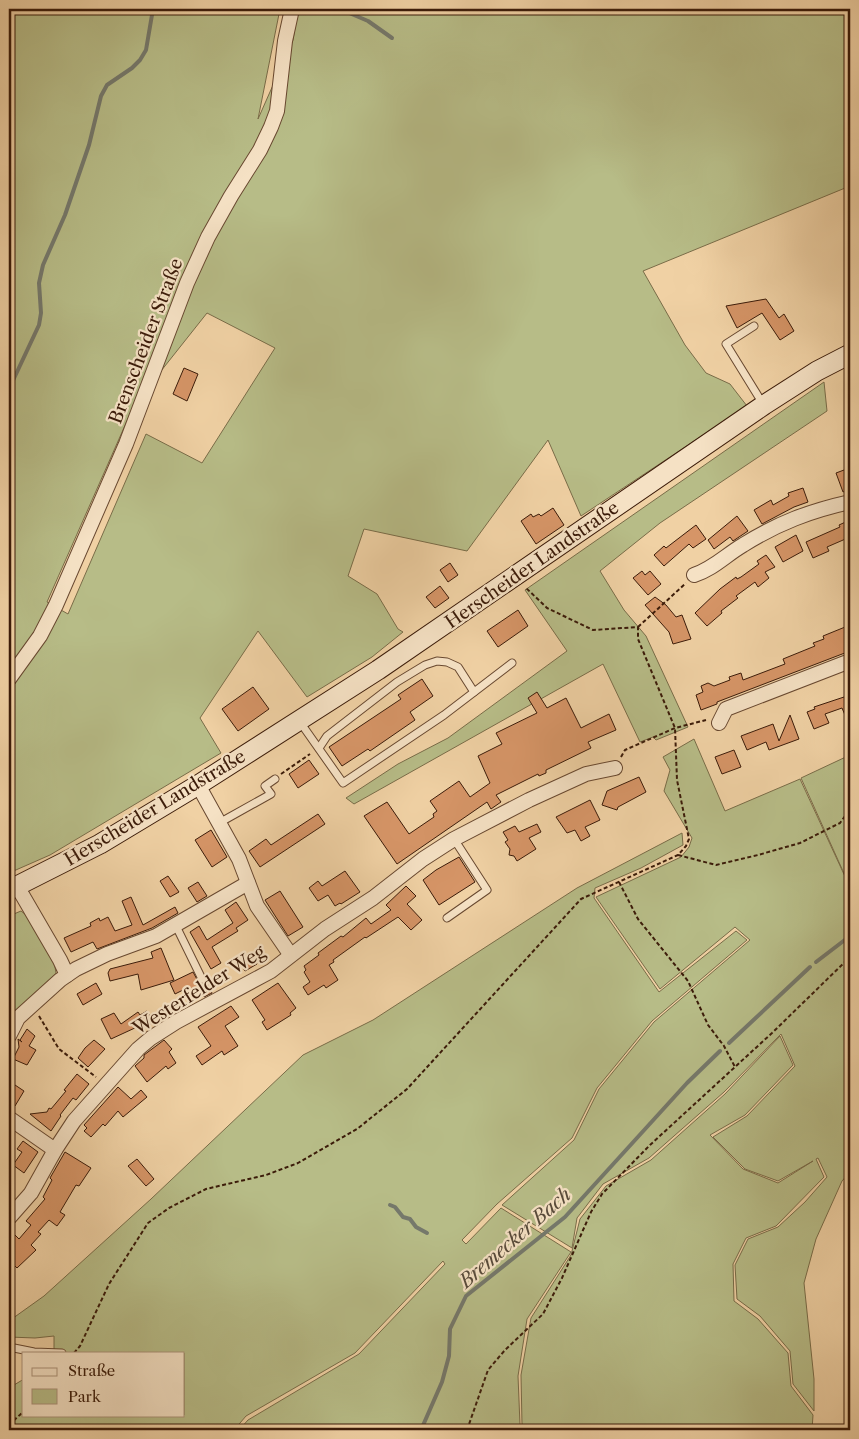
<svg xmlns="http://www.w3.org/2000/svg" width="859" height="1439" viewBox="0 0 859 1439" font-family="'Libre Caslon Text',serif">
<rect width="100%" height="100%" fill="#f0d1a4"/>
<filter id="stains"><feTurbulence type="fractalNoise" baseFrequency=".004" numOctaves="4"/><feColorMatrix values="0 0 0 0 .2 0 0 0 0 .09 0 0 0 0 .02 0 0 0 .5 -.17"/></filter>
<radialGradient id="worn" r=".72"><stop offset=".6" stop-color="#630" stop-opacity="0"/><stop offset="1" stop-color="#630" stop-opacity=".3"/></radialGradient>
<g fill="#b7bc87" stroke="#796c48" fill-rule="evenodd">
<path d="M9,9H280L258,119L293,40L298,9H850V186L643,271L685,345L706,373L730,384L747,406L581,516L548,440L467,551L364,529L348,576L377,594L398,629L403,632L372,657L307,697L258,631L200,718L221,753L50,855L9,873ZM207,313L275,348L202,463L146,434L68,614L47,602L134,405Z"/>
<polygon points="824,382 827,411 660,523 600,571 624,610 646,636 688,727 656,740 653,737 640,742 603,664 354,804 346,798 398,764 448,738 567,651 525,590"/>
<polygon points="694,739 725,811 800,779 848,883 850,882 850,1172 842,1181 816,1239 804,1283 814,1379 814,1411 793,1384 790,1351 760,1316 737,1299 735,1265 748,1239 778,1227 805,1202 827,1177 818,1158 816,1159 824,1177 776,1226 746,1238 733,1264 734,1301 758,1319 788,1353 791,1386 813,1415 812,1430 532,1430 522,1424 521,1375 531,1318 571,1255 580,1219 606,1186 651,1160 725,1094 780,1036 793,1065 745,1115 710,1135 743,1169 778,1183 813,1161 778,1181 745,1169 713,1137 747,1116 795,1066 781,1034 724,1092 649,1158 603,1184 577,1218 572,1248 502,1205 574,1140 599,1089 654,1022 750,940 735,927 660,989 596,897 681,857 689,847 692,838 664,791 670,770 663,757"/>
<polygon points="850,755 850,879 847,880 801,778"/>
<polygon points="682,833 683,845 641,868 595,888 594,898 659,992 736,931 747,940 652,1021 597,1088 572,1138 497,1204 462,1240 466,1244 501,1208 571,1252 527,1319 518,1376 520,1425 528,1430 239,1430 248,1420 359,1354 445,1264 443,1261 355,1353 246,1416 234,1430 9,1430 9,1388 24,1379 24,1415 184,1415 184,1353 54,1353 54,1336 35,1338 9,1337 9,1321 44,1296 151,1199 303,1055 373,1020 577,888"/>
<polygon points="21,911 26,915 54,961 56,973 52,980 9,1016 9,916"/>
</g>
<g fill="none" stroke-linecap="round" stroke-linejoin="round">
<g stroke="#75786b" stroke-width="4">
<polyline points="340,9 368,21 392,38"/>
<polyline points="9,389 39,325 41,313 39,283 43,265 65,215 89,145 101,96 107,85 132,68 140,60 146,50 153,9"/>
<polyline points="816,962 850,936"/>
<polyline points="729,1043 810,967"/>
<polyline points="390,1205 395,1207 403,1217 410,1219 416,1227 427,1233"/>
<polyline points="421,1430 442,1382 449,1356 450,1329 466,1296 565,1217 687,1083 720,1051"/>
</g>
</g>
<g fill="#d69567" stroke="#3b1b09">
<polygon points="766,299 779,318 784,314 794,331 780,340 762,313 737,328 726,306"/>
<polygon points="184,368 198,374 187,401 173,394"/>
<polygon points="844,470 847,475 850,473 850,489 843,492 836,473"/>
<polygon points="803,488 808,502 794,507 762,524 754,510 771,500 773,505 789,496 788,493"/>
<polygon points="553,508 564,525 536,544 521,521 531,514 533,517 539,514 541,516"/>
<polygon points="737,516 748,531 733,541 730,537 714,549 708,540"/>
<polygon points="850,520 850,537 827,547 829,551 813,558 806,542 840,527 839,525"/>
<polygon points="696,525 706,539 693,548 689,544 664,566 654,555 664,546 666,548"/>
<polygon points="796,535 803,551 783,562 775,547"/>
<polygon points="766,555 775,567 765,572 769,578 758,587 755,582 736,596 738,598 721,611 722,613 707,626 695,613 720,589 736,577 737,579 741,577 759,564 757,561"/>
<polygon points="450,563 458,575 448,582 440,570"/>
<polygon points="642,571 645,575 650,571 661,584 648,595 633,578"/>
<polygon points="440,586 449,598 435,608 426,597"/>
<polygon points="655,597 666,605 676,617 682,615 691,639 673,644 669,632 645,605"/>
<polygon points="518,610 528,626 498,647 487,631"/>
<polygon points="850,625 850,651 717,702 717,704 701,710 696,695 703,692 701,686 708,683 714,686 730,680 729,677 741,673 743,680 785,664 783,659 815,646 813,643 824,639 823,636"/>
<polygon points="422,679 433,696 410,712 415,720 370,751 368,749 342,766 329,747 401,699 398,695"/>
<polygon points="253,687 269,709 238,731 222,709"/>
<polygon points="537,692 547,708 566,698 581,728 609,714 616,730 588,742 591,748 546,770 546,773 539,776 538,774 496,795 501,802 491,809 487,802 397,864 364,816 387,802 409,834 434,817 433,814 437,811 430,801 459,781 470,797 490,783 478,756 502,744 496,733 537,713 528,698"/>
<polygon points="844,697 850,700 850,727 842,708 825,714 829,723 814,729 807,712 815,709 814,707"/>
<polygon points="790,715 799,739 769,750 766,742 747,750 741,736 773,724 779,741"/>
<polygon points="734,750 741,767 722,774 715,757"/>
<polygon points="309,760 319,774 298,788 289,774"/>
<polygon points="639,777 646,792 618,807 617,810 602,805 607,791"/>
<polygon points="590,800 600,820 585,827 590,836 581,841 575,830 567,833 556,817"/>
<polygon points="318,814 325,824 260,867 249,851 266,839 271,845"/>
<polygon points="537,824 541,832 529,838 536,849 517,861 514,856 509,855 510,849 505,842 508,840 503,832 515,826 519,832"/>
<polygon points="211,830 227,857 212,867 195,840"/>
<polygon points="459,857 475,882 439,905 423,880 436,870"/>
<polygon points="345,871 360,892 341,904 340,903 335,906 328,895 318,901 309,888 318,881 322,886"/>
<polygon points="168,876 179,892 170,897 160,881"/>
<polygon points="198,882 207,896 197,902 188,888"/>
<polygon points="406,886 416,896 407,904 422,920 411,930 398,917 366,938 365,937 333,960 334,962 329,965 338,980 326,988 324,985 308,995 303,987 310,982 304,972 306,970 304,966 319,955 318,953 341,936 343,937 366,918 371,924 391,910 386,905"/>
<polygon points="280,891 303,927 288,936 265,900"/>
<polygon points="131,897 143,925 175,907 178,913 152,928 97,949 93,942 71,952 64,938 91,926 90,923 99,918 100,921 108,917 115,931 132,925 122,901"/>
<polygon points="236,902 248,920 236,928 238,931 212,947 221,963 211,969 190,932 199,926 207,940 233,923 225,910"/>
<polygon points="161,948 174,980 141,990 138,974 110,981 108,973 110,969 153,958 151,952"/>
<polygon points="252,955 257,964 245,971 240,963"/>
<polygon points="193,972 199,983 202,984 207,982 212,993 204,997 199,988 188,994 187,992 185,993 183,990 175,994 170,983"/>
<polygon points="96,983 102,994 83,1005 77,994"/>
<polygon points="278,983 296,1008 290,1013 291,1015 267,1030 262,1022 265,1020 252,1000"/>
<polygon points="231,1006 239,1017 225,1026 238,1046 224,1055 222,1051 202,1065 196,1056 211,1046 198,1027"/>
<polygon points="147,1011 154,1022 140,1031 137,1027 111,1039 101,1019 114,1013 121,1024 138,1012 140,1015"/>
<polygon points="27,1029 35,1036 29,1046 36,1050 27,1065 13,1059 19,1047 18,1039 22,1042 20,1040"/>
<polygon points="94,1040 105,1049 88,1067 78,1058 85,1048"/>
<polygon points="164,1040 172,1049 169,1052 176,1063 168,1069 166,1066 147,1082 135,1066 144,1058 144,1055"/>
<polygon points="77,1074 89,1084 76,1100 73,1098 60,1115 61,1116 51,1131 30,1114 47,1112 49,1108 51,1109 66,1091 64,1090"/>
<polygon points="9,1081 24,1091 15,1106 9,1103"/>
<polygon points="118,1087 131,1099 141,1090 147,1097 123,1117 118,1111 105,1126 103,1124 91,1137 84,1131 87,1128 84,1125"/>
<polygon points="23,1141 38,1152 24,1173 13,1165 22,1152 17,1149"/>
<polygon points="65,1152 91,1168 79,1186 76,1185 60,1212 65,1215 57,1226 49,1220 38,1232 41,1234 31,1245 36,1250 17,1268 9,1260 9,1241 15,1235 19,1239 31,1225 26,1221 45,1199 43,1197 52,1180 50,1178"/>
<polygon points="137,1159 154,1179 146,1186 128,1166"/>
</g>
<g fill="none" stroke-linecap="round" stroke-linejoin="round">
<defs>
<g id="service">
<polyline points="754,326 726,344 763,404"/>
<polyline points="300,722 343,783 444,715 512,663"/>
<polyline points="319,748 327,736 397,682 425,665 437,661 447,662 458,667 474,692"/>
<polyline points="219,823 271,794 265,786 275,779"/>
<polyline points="447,918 487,890 454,839"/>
<polyline points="176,926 202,979"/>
<polyline points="9,1347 34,1352 62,1353"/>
</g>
<g id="minor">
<path d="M694,575C713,569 726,555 743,545C778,523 810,511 850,502"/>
<polyline points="9,679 40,636 56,605 126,444 187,283 208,237 231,196 260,150 271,127 277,111 285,41 292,9"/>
<polyline points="719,723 726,709 850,661"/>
<polyline points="198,785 239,859 257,906 290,954"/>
<polyline points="17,886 60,960 67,975"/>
<polyline points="9,1036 18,1018 60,980 76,969 107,954 156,936 248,883"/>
<polyline points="9,1118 55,1150"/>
<polyline points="9,1218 31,1193 55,1150 74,1121 138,1049 151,1038 176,1022 271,971 325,929 373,898 423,859 454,839 529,800 586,774 615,768"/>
</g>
<polyline id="secondary" points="9,890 100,844 198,785 378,670 764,405 817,371 850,354"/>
</defs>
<use href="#service" stroke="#684830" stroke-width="9"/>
<use href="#minor" stroke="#684830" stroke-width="16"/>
<use href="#secondary" stroke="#3b1b09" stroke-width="21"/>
<g stroke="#3b1b09" stroke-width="2" stroke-dasharray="4 2.5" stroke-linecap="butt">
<polyline points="638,627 686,583"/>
<polyline points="621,757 625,750 675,728 706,720"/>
<polyline points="281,774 310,754"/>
<polyline points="678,855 716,865 758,855 800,843 840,823 850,809"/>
<polyline points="619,882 638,919 688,981 708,1025 724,1046 735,1067"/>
<polyline points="39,1016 59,1049 96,1077"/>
<polyline points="74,1353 80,1346 109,1284 148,1223 169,1208 206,1189 266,1175 298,1163 357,1129 407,1089 581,899 678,855 686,846 689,839 677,780 675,728 638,639 638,627 593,630 547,608 525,587"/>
<polyline points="9,1425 24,1411"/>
<polyline points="467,1430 488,1370 505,1350 543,1314 562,1278 591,1212 602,1194 650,1145 772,1033 850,957"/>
</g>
<use href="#service" stroke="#f5e1c4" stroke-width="7"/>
<use href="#minor" stroke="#f5e1c4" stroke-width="14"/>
<use href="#secondary" stroke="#f5e1c4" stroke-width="19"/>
</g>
<g text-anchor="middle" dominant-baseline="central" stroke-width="4.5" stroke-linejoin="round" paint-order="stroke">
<g font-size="18" fill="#3b1b09" stroke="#f5e1c4">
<text transform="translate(146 341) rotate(-69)">Brenscheider Straße</text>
<text transform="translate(532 565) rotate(-35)">Herscheider Landstraße</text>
<text transform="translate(155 808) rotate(-31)">Herscheider Landstraße</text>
<text transform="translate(199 990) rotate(-32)">Westerfelder Weg</text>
</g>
<g font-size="19" font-style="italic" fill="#584a3a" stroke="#f5e1c4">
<text transform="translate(515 1238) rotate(-41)">Bremecker Bach</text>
</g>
</g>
<rect width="859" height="1439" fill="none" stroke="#f0d1a4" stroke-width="30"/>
<rect x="10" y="10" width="839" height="1419" fill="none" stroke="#3b1b09" stroke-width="2.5"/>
<rect x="15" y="15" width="829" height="1409" fill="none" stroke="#3b1b09"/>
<rect x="22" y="1352" width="162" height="65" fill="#f5e1c4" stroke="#ab9279"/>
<rect x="32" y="1368" width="25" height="8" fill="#f5e1c4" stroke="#ab9279"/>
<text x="68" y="1376" font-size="15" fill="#3b1b09">Straße</text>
<rect x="32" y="1389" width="25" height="15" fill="#b7bc87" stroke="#ab9279"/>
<text x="68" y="1402" font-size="15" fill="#3b1b09">Park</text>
<rect width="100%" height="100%" filter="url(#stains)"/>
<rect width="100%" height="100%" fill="url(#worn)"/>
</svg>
